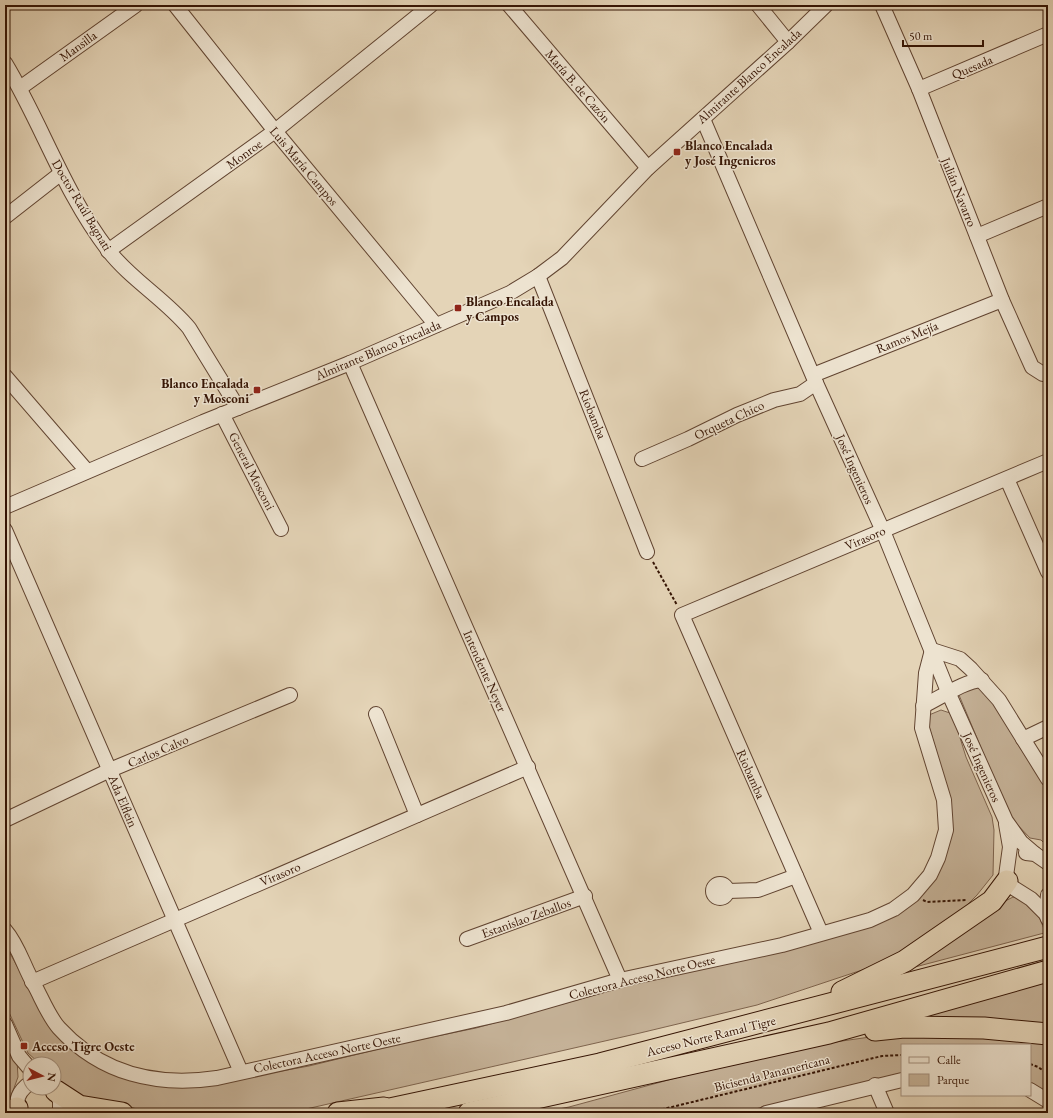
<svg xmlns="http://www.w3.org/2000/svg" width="1053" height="1118" viewBox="0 0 1053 1118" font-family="'EB Garamond',serif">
<rect width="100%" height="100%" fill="#e4d4b7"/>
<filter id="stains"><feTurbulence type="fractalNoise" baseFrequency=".005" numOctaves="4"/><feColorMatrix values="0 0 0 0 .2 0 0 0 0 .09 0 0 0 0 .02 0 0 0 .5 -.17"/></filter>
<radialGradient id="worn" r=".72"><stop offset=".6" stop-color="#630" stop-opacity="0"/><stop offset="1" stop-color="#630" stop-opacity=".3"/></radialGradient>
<g fill="#c6b399" stroke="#7e644e">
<polygon points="975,684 994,701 1020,748 1048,787 1048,847 1041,840 1030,838 1010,817 959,695 963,688"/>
<polygon points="941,710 950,713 956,725 966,757 992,817 994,830 993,875 977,895 943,929 907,952 862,970 757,1005 640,1033 293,1112 145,1112 128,1106 86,1099 54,1077 54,1064 40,1064 28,1053 5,1004 5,944 50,1027 122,1078 220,1082 309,1066 403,1043 476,1028 620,988 806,943 899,912 921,896 937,876 950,810 940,764 928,723 929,715"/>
<path d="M1013,897C1033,900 1037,911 1044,929L1048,928V932L877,977L992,908Z"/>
<polygon points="1048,979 1048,1025 903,1019"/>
<polygon points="5,1030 17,1060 18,1077 5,1113"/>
<polygon points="925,1033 1048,1043 1048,1097 1030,1087 1030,1045 902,1045 902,1077 825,1092 739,1113 538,1113 569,1107 694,1073 828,1043 870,1037"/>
</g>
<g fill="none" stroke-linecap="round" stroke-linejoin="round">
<defs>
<g id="minor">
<polyline points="175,5 275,131 436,325"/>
<polyline points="509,5 648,168"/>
<polyline points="758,5 788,42"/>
<polyline points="882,5 919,89 1002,300 1032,367 1043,374 1048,375"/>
<path d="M5,63C42,124 63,191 108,250C130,279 165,299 189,328L238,408"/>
<polyline points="20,88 136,5"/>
<polyline points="919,89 1048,34"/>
<polyline points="703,119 816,383 883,531 949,694 1006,821 1021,842 1035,854"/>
<polyline points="5,217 60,174"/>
<polyline points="977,236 1048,206"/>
<polyline points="108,251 275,131 431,5"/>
<polyline points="538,276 647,552"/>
<polyline points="350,363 620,980"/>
<polyline points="813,375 1002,300"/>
<polyline points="5,376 87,471"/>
<polyline points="222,414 281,529"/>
<polyline points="642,459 688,439 737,415 774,400 800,394 816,383"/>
<polyline points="1007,479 1048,572"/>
<polyline points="5,507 203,422 350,363 510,293 538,276 562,258 648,168 788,42 826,5"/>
<polyline points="5,530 241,1072"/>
<path d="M923,706C940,698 964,681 982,680"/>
<polyline points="376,714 417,815"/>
<polyline points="1023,739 1048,727"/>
<polyline points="5,820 110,770 290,695"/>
<polyline points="1006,824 1010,847 1006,876 1007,881 1012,887 1031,899 1046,914 1048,919"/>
<polyline points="1026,853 1035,854 1048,863"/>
<circle cx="720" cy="891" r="7"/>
<polyline points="728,891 758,890 796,876"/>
<polyline points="1046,914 1048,895"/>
<path d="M5,930C19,946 24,968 35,986C42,999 49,1017 59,1028C101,1074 157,1087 217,1078L506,1013L620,980L782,945L870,920L894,909L913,895L930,875L938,858L946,830L944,800L922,728L926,673L932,650L960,659L971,669L999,700L1048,779"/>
<polyline points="821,933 682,615 1048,461"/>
<polyline points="467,939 585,896"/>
<polyline points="32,982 528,767"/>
<polyline points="5,1024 19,1056 30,1069"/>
<polyline points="875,1085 887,1113"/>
<polyline points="55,1090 60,1101 60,1113"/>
<polyline points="1030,1090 1048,1101"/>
<path d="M20,1113C13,1101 20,1090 30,1083"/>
<polyline points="766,1113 902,1080"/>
</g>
<g id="highway">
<polyline points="842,992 905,961 992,901 1007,881"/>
<polyline points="875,1030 904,1027 984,1028 1048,1034"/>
<polyline points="56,1091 79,1106 122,1113"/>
<polyline points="15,1113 17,1108"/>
<polyline points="338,1113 384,1108"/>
<polyline points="371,1113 600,1064 1048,947"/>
<polyline points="469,1113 829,1033 1048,971"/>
</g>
</defs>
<use href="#minor" stroke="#614431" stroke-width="16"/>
<use href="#highway" stroke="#351404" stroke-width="23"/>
<g stroke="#351404" stroke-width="2" stroke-dasharray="3 2" stroke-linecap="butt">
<polyline points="653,562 677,605"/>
<polyline points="923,900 927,902 966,900"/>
<polyline points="1030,1064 1038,1067 1048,1074"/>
<polyline points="647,1113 882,1056 902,1055"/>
</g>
<use href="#minor" stroke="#ede3d0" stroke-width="14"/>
<use href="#highway" stroke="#e4d4b7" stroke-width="21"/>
</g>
<g fill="#8f2418" stroke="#ede3d0" stroke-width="1.5">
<rect x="673" y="148" width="8" height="8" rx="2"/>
<rect x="454" y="304" width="8" height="8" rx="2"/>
<rect x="253" y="386" width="8" height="8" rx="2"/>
<rect x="20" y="1042" width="8" height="8" rx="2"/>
</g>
<g text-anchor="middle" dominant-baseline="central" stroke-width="3" stroke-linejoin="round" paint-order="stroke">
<g font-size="13" fill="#351404" stroke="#ede3d0">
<text transform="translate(78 46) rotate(-36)">Mansilla</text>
<text transform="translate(972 67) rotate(-23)">Quesada</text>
<text transform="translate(749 76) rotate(-42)">Almirante Blanco Encalada</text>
<text transform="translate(578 86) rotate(49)">María B. de Cazón</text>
<text transform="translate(244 154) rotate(-36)">Monroe</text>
<text transform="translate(304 166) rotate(50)">Luis María Campos</text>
<text transform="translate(959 192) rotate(68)">Julián Navarro</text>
<text transform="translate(82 205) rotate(59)">Doctor Raúl Bagnati</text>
<text transform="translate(907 337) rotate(-22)">Ramos Mejía</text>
<text transform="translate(378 350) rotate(-23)">Almirante Blanco Encalada</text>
<text transform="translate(593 414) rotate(68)">Riobamba</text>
<text transform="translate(729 420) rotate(-25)">Orqueta Chico</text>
<text transform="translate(855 469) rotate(66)">José Ingenieros</text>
<text transform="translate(252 471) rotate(63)">General Mosconi</text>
<text transform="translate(865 538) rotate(-23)">Virasoro</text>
<text transform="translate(485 671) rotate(66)">Intendente Neyer</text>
<text transform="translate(158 751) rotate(-23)">Carlos Calvo</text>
<text transform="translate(982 767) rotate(66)">José Ingenieros</text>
<text transform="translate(751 774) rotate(66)">Riobamba</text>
<text transform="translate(123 801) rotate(67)">Ada Elflein</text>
<text transform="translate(280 874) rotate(-23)">Virasoro</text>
<text transform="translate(526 918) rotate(-20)">Estanislao Zeballos</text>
<text transform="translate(642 977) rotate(-14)">Colectora Acceso Norte Oeste</text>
<text transform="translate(711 1036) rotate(-14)">Acceso Norte Ramal Tigre</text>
<text transform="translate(327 1053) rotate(-12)">Colectora Acceso Norte Oeste</text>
<text transform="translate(772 1073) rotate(-14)">Bicisenda Panamericana</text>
</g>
<g font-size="13" font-weight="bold" fill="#351404" stroke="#ede3d0" text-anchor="start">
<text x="685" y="145">Blanco Encalada<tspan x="685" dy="15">y José Ingenieros</tspan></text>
<text x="466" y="301">Blanco Encalada<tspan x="466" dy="15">y Campos</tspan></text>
<text x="249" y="383" text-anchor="end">Blanco Encalada<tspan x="249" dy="15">y Mosconi</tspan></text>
<text x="32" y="1046">Acceso Tigre Oeste</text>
</g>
</g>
<rect width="1053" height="1118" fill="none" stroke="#e4d4b7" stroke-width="20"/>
<rect x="6" y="6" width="1041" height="1106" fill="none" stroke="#351404" stroke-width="2"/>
<rect x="10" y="10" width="1033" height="1098" fill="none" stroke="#351404"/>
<rect x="901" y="1044" width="130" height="52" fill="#ede3d0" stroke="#a3907e"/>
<rect x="909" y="1057" width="20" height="6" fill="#ede3d0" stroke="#a3907e"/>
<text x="937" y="1064" font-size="12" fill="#351404">Calle</text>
<rect x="909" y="1074" width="20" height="12" fill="#c6b399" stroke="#a3907e"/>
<text x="937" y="1084" font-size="12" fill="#351404">Parque</text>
<g transform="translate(42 1076) rotate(97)"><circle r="19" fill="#ede3d0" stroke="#a3907e"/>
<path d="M0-3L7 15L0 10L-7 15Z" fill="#8f2418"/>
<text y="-6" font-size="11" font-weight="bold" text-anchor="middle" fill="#351404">N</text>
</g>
<path d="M903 40v6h80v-6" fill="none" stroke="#351404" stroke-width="2"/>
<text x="909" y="40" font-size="12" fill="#351404" stroke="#ede3d0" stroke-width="3" paint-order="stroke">50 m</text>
<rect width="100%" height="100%" filter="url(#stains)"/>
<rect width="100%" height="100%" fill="url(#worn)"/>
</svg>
